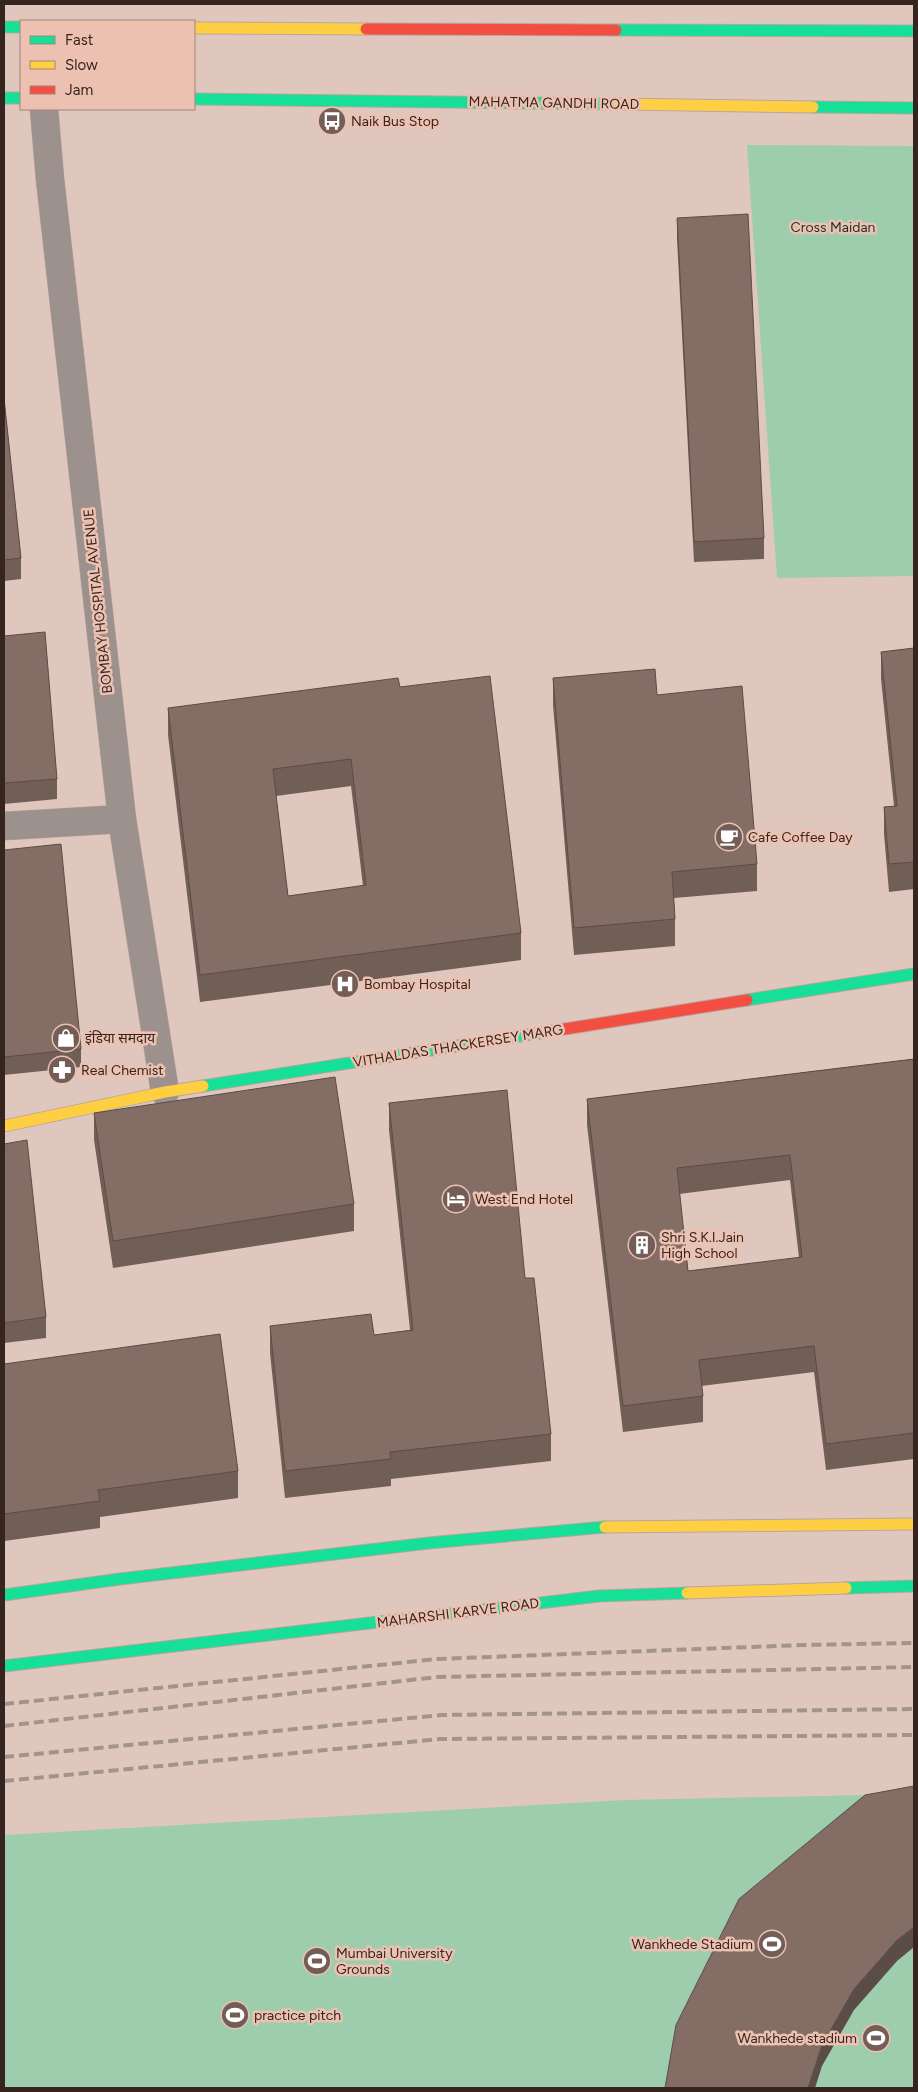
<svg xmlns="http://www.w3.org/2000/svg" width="918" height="2092" viewBox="0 0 918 2092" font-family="Figtree,'Noto Sans Devanagari',sans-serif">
<rect width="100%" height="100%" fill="#e0c7be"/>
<g fill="#9dcdad">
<polygon points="747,145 914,146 914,576 777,578"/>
<polygon points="914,1794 914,2088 4,2088 4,1835 625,1800"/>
</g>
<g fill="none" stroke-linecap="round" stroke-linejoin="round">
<defs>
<g id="street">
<polyline points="44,109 50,179 122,819 165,1092"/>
<polyline points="4,826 122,819"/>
</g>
<g id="fast">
<polyline points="4,27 21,27"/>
<polyline points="616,30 914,31"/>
<polyline points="4,98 21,98"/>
<polyline points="194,99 619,104"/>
<polyline points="813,107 914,108"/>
<polyline points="747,1000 914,974"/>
<polyline points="203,1086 546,1032"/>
<polyline points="846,1588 914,1586"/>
<polyline points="4,1595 120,1579 429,1543 605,1527"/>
<polyline points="4,1666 599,1596 687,1593"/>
</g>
<g id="slow">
<polyline points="194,28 366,29"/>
<polyline points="619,104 813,107"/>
<polyline points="4,1126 165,1092 203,1086"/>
<polyline points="605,1527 914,1524"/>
<polyline points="687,1593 846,1588"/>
</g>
<g id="jam">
<polyline points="366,29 616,30"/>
<polyline points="546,1032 747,1000"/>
</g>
</defs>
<use href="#street" stroke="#b8a59d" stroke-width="29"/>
<use href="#fast" stroke="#b8a59d" stroke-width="13"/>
<use href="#slow" stroke="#b8a59d" stroke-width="13"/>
<use href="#jam" stroke="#b8a59d" stroke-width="13"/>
<use href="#street" stroke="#9d918d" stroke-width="28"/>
<use href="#fast" stroke="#16e098" stroke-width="11"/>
<use href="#slow" stroke="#ffcf43" stroke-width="11"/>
<use href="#jam" stroke="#f24e42" stroke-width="11"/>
<g stroke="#a3938d" stroke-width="4" stroke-dasharray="10 5" stroke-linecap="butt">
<polyline points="4,1704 437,1659 803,1645 914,1643"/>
<polyline points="4,1726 437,1677 914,1667"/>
<polyline points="4,1757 442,1715 914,1709"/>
<polyline points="4,1781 440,1739 914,1735"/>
</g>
</g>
<g fill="#715e57" fill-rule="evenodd">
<polygon points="677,218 764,538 764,559 694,562 677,239"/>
<polygon points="4,398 21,558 21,579 4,581"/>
<polygon points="4,636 57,779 57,799 4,804"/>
<polygon points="914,648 914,889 889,892 884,834 884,807 894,806 881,679 881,652"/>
<polygon points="553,678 657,695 757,864 757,891 674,898 675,919 675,946 574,955 553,705"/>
<path d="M400,687L521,933V960L200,1002L168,735V708ZM351,786L363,886L288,896L276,796Z"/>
<polygon points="4,850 81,1049 81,1067 4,1075"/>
<path d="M914,1059V1459L826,1470L814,1372L701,1386L703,1396V1422L623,1432L587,1125V1099ZM790,1180L799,1258L688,1271L679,1194Z"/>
<polygon points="389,1103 525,1278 551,1434 551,1461 391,1479 391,1486 285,1498 270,1353 270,1326 374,1335 410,1330 389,1130"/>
<polygon points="94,1113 354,1204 354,1231 113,1268 94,1140"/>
<polygon points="4,1144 46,1317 46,1338 4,1343"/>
<polygon points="4,1364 238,1471 238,1498 100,1517 100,1528 4,1541"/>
</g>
<polygon fill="#5c4c47" points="914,1927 914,1947 897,1961 854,2010 822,2066 815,2088 808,2088 822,2045 854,1989 897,1940"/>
<g fill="#836d65" stroke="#5c4c47" fill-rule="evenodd">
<polygon points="748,214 764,538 694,542 677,218"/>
<polygon points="4,398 21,558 4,560"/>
<polygon points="45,632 57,779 4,783 4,636"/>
<polygon points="914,648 914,862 889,864 884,807 897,806 881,652"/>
<polygon points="655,669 657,695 742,686 757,864 672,872 675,919 574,928 553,678"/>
<path d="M490,676L521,933L200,975L168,708L398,678L400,687ZM351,759L366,885L288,896L273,769Z"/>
<polygon points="61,844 81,1049 4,1057 4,850"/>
<path d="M914,1059V1433L826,1444L814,1346L699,1360L703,1396L623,1406L587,1099ZM790,1155L802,1257L688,1271L677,1168Z"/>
<polygon points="335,1077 354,1204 113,1241 94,1113"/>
<polygon points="507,1090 525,1278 534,1278 551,1434 390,1452 391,1459 285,1471 270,1326 371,1314 374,1335 413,1330 389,1103"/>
<polygon points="27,1140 46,1317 4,1323 4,1144"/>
<polygon points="220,1334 238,1471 98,1490 100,1501 4,1514 4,1364"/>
<polygon points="914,1786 914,1927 897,1940 854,1989 822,2045 808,2088 665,2088 676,2025 739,1899 865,1795"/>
</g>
<defs>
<symbol id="bus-disc" viewBox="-11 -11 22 22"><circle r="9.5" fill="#725e57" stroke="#edc1b1"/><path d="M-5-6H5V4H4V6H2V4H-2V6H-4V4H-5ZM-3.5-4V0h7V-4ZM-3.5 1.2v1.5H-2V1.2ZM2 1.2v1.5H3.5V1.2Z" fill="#fff"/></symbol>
<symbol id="cafe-disc" viewBox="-11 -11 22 22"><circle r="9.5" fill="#725e57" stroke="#edc1b1"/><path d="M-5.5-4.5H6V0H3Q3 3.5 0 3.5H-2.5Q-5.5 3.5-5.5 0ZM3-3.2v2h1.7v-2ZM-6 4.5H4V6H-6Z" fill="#fff"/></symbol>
<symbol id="hospital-disc" viewBox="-11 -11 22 22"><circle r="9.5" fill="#725e57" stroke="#edc1b1"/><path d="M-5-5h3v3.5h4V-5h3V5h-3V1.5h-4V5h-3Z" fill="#fff"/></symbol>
<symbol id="shop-disc" viewBox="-11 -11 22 22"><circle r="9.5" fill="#725e57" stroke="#edc1b1"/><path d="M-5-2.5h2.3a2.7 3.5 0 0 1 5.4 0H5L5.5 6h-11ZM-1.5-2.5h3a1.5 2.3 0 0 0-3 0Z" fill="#fff"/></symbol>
<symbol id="pharmacy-disc" viewBox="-11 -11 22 22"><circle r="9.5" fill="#725e57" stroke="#edc1b1"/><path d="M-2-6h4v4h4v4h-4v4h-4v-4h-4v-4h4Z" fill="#fff"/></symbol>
<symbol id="hotel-disc" viewBox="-11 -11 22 22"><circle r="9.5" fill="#725e57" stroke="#edc1b1"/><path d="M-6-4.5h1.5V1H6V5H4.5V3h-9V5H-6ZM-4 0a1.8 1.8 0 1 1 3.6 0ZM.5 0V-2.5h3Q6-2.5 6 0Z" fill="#fff"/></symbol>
<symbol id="building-disc" viewBox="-11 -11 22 22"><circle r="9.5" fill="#725e57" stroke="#edc1b1"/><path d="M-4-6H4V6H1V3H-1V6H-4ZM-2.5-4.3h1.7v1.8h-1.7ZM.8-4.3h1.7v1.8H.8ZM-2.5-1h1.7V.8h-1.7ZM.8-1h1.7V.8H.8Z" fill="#fff"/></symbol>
<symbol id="stadium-disc" viewBox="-11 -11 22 22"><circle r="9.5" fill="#725e57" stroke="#edc1b1"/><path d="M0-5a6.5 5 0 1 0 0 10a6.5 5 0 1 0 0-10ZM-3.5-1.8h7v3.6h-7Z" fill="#fff"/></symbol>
</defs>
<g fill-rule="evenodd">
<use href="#bus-disc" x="316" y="105" width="32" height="32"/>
<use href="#cafe-disc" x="713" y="821" width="32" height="32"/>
<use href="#hospital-disc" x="329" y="968" width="32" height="32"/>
<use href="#shop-disc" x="50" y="1022" width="32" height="32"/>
<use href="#pharmacy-disc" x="46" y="1054" width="32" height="32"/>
<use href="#hotel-disc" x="440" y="1183" width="32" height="32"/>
<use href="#building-disc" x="626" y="1229" width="32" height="32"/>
<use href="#stadium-disc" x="756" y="1928" width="32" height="32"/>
<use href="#stadium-disc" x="301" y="1945" width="32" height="32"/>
<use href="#stadium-disc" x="219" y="1999" width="32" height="32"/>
<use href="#stadium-disc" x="860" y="2022" width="32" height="32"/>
</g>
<g text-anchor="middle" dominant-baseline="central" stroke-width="5" stroke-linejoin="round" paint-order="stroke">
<g font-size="14" fill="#36251f" stroke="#edc1b1">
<text transform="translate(554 103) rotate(1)">MAHATMA GANDHI ROAD</text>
<text transform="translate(98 601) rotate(-96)">BOMBAY HOSPITAL AVENUE</text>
<text transform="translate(458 1046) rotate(-9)">VITHALDAS THACKERSEY MARG</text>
<text transform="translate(458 1613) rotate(-7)">MAHARSHI KARVE ROAD</text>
</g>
<g font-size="14" fill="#36251f" stroke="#edc1b1" text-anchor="start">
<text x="351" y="121">Naik Bus Stop</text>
<text x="748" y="837">Cafe Coffee Day</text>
<text x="364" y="984">Bombay Hospital</text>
<text x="85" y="1038">इंडिया समदाय</text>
<text x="81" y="1070">Real Chemist</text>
<text x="475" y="1199">West End Hotel</text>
<text x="661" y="1237">Shri S.K.I.Jain<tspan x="661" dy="16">High School</tspan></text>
<text x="753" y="1944" text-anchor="end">Wankhede Stadium</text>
<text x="336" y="1953">Mumbai University<tspan x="336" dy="16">Grounds</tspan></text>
<text x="254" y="2015">practice pitch</text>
<text x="857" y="2038" text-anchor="end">Wankhede stadium</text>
</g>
<g font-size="14" fill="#1b3126" stroke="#edc1b1">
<text x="833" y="227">Cross Maidan</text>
</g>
</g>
<rect width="918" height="2092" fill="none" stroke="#36251f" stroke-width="10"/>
<rect x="20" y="20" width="175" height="90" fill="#edc1b1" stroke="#a48377"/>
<rect x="30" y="36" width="25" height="8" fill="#16e098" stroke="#a48377"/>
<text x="65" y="45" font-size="15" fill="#36251f">Fast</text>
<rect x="30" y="61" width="25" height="8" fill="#ffcf43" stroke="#a48377"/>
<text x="65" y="70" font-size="15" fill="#36251f">Slow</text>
<rect x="30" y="86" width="25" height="8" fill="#f24e42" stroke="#a48377"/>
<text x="65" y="95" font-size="15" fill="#36251f">Jam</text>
</svg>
